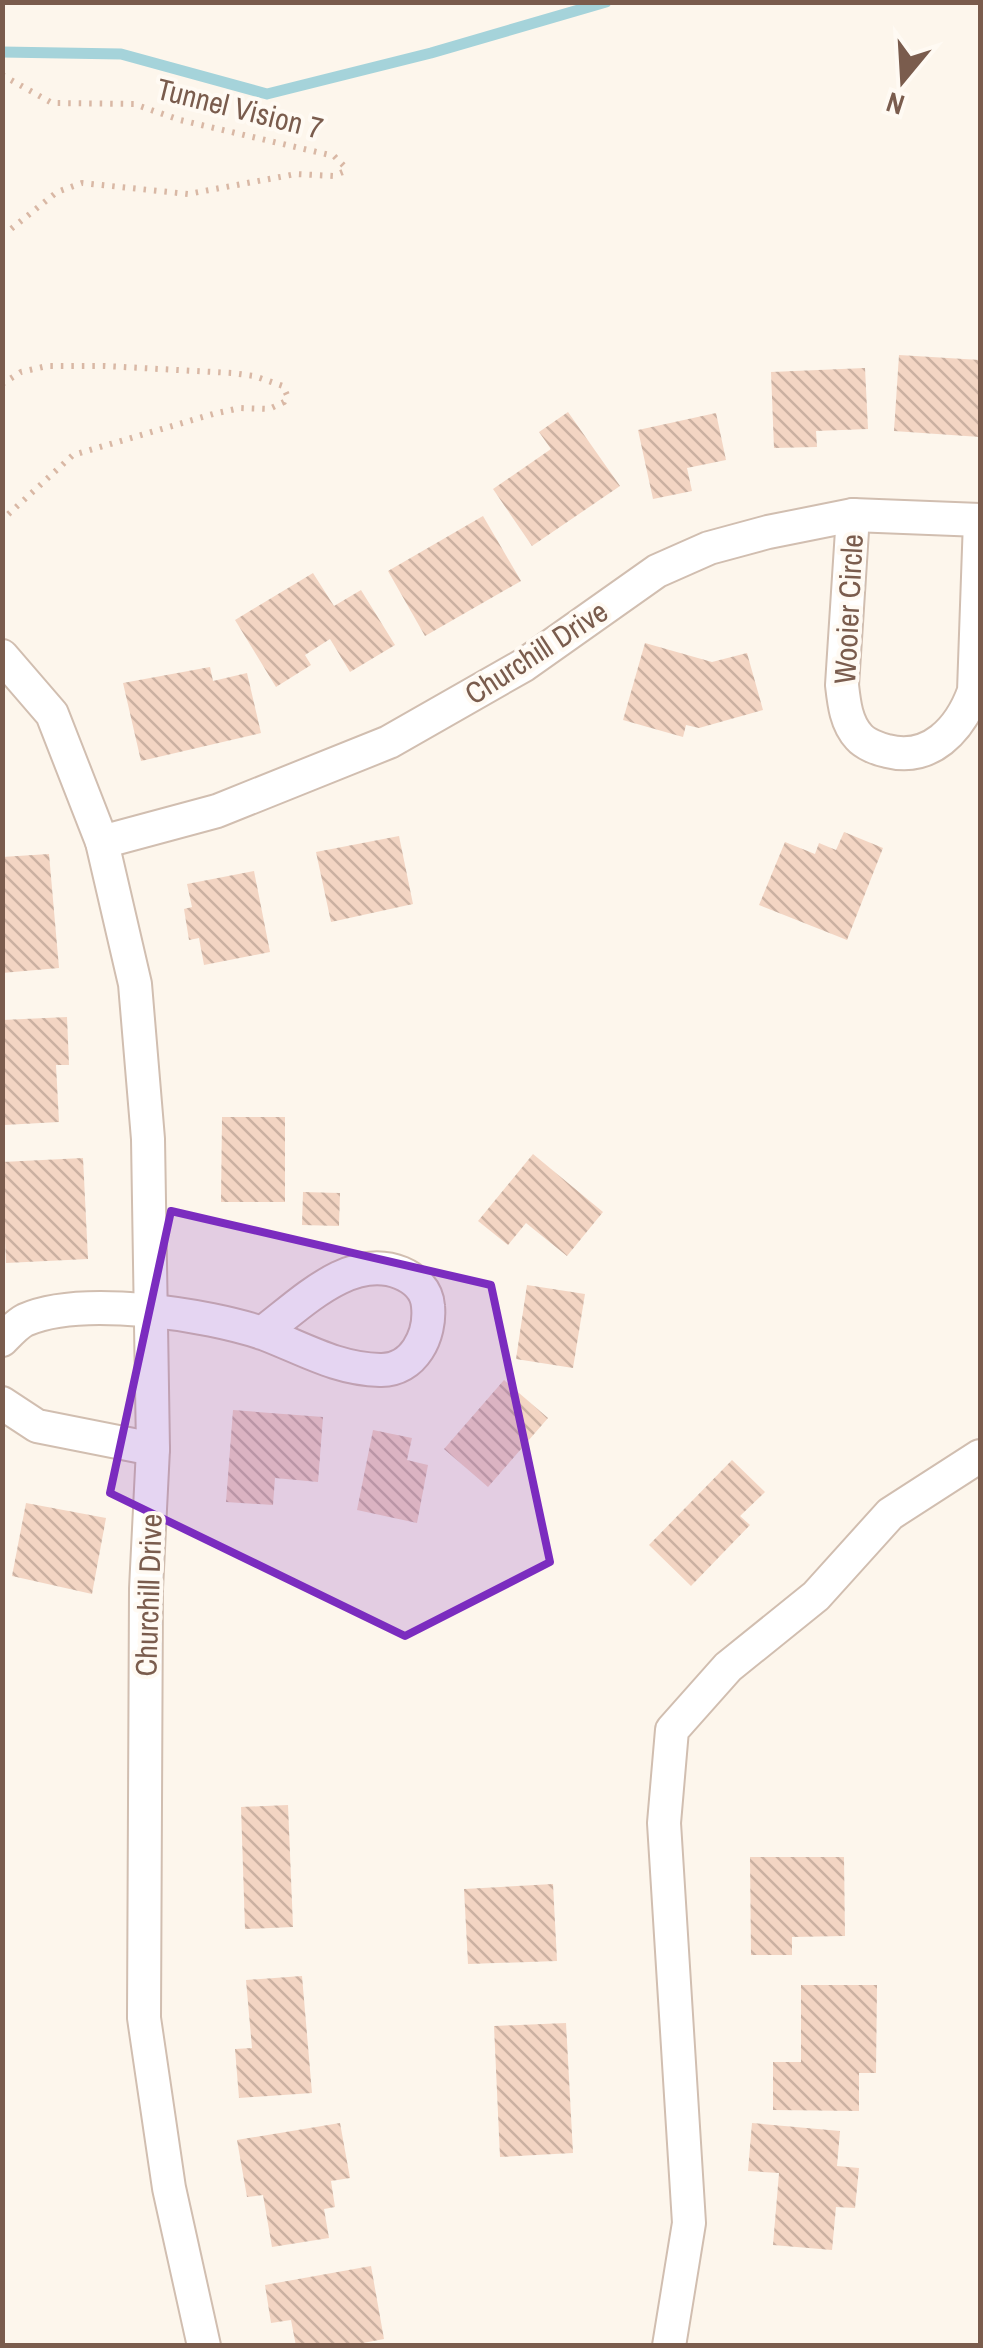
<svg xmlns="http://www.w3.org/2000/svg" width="983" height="2348" viewBox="0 0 983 2348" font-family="'Archivo Narrow',sans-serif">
<defs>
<pattern id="building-back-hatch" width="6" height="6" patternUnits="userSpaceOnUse" patternTransform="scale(2.5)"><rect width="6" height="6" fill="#f3d5c3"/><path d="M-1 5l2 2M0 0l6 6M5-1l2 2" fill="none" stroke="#cab0a1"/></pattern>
</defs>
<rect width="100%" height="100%" fill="#fdf6ec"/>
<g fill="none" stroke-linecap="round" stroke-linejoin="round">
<polyline stroke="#a5d3da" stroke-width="11" points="2,52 121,54 267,94 431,53 606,2"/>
</g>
<g fill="url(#building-back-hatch)">
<polygon points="899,355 980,360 980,437 894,431"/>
<polygon points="865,368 868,429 816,431 817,447 774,448 771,372"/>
<polygon points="568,412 620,486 532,546 493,489 551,449 539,432"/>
<polygon points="716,413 726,460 687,468 692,491 653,499 638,430"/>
<polygon points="483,516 521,581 425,636 388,571"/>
<polygon points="313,573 334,606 361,590 395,645 350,672 330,639 305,655 311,665 276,687 235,620"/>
<polygon points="645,643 712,662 747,653 763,710 699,728 686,725 683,737 623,720"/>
<polygon points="210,667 213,681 247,673 261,733 141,761 123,683"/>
<polygon points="844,832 883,848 847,940 759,905 785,842 815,854 819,843 836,850"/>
<polygon points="399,836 413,904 331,922 316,852"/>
<polygon points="49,854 59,968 2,973 2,857"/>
<polygon points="254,871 270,952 204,965 199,938 189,940 184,909 192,907 187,884"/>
<polygon points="67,1017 69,1065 56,1065 59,1122 4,1125 2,1020"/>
<polygon points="222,1117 285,1117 285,1202 221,1202"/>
<polygon points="533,1154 603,1212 567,1256 526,1223 508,1245 478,1221"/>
<polygon points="83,1158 88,1259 6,1263 2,1162"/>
<polygon points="303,1192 340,1193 339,1226 302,1225"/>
<polygon points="527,1285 585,1294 573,1368 516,1359"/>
<polygon points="504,1380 548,1418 488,1487 444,1449"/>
<polygon points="233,1410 323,1417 318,1482 275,1478 273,1505 226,1502"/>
<polygon points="373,1430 412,1438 407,1460 428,1465 417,1523 357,1510"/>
<polygon points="732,1460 765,1492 740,1516 750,1525 691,1586 649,1545"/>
<polygon points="26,1503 106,1518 92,1594 12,1576"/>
<polygon points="288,1805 293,1927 245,1929 241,1807"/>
<polygon points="750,1857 844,1857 845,1936 792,1937 792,1955 751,1955"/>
<polygon points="553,1884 557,1961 468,1964 464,1889"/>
<polygon points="302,1976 312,2093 239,2098 235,2049 252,2048 246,1980"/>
<polygon points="801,1985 877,1985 876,2073 859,2073 859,2111 773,2110 773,2062 801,2062"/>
<polygon points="566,2023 573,2153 500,2157 494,2026"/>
<polygon points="340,2123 350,2178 331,2181 335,2207 324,2209 329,2238 272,2247 263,2195 247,2197 237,2140"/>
<polygon points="752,2123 840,2131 837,2166 859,2168 855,2208 836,2207 832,2250 773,2245 779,2173 748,2171"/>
<polygon points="371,2266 384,2339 363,2343 364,2346 296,2346 291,2320 271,2323 265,2285"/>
</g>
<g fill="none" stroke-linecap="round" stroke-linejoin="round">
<defs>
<g id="street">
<path d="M853,515L842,685C844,703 846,723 859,737C865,744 878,749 887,751C930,762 960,730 974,691L980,520"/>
<polyline points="2,656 52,714 102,842 135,984 148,1139 153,1449 146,1589 144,2018 169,2188 204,2346"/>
<polyline points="102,842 217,811 389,742 524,665 657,571 709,548 768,532 853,515 980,520"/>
<path d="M2,1340C9,1333 17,1324 25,1320C81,1295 208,1314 265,1334C304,1349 337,1369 380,1370C414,1371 431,1335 428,1306C427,1290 415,1279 401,1273C350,1252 300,1305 262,1333"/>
<polyline points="2,1403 37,1426 153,1449"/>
<polyline points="669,2346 689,2223 664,1823 672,1730 728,1667 816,1596 890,1514 980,1456"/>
</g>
</defs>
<use href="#street" stroke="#d1beb0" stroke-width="36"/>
<g stroke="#d9b8a5" stroke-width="6" stroke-dasharray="2.5 8" stroke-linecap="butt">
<polyline points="2,75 52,103 134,104 180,120 334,156 345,167 343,172 333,176 296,174 188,194 82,183 57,192 11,229 2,227"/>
<polyline points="2,384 21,372 47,366 105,366 232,373 254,376 283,386 287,395 284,402 269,409 240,408 213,414 73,455 2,520"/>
</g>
<use href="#street" stroke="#fff" stroke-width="32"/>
</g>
<path fill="#7b2cbf" fill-opacity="0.2" stroke="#7b2cbf" stroke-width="8" stroke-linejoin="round" d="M171,1211L491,1285L550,1562L405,1636L110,1493Z"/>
<g text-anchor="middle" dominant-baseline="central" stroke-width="8" stroke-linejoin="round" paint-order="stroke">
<g font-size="30" fill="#7a5c4d" stroke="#fffaf3">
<text transform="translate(240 108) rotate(14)">Tunnel Vision 7</text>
<text transform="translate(848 609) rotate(-87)">Wooier Circle</text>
<text transform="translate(536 652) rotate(-33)">Churchill Drive</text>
<text transform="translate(148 1595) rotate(-88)">Churchill Drive</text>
</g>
</g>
<rect width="983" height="2348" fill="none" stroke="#7a5c4d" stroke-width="10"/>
<g transform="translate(903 80) rotate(198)" stroke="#fffaf3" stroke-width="8" paint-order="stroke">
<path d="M0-8L18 38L0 25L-18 38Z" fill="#7a5c4d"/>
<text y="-15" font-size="28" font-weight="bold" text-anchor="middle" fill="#7a5c4d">N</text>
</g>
</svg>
